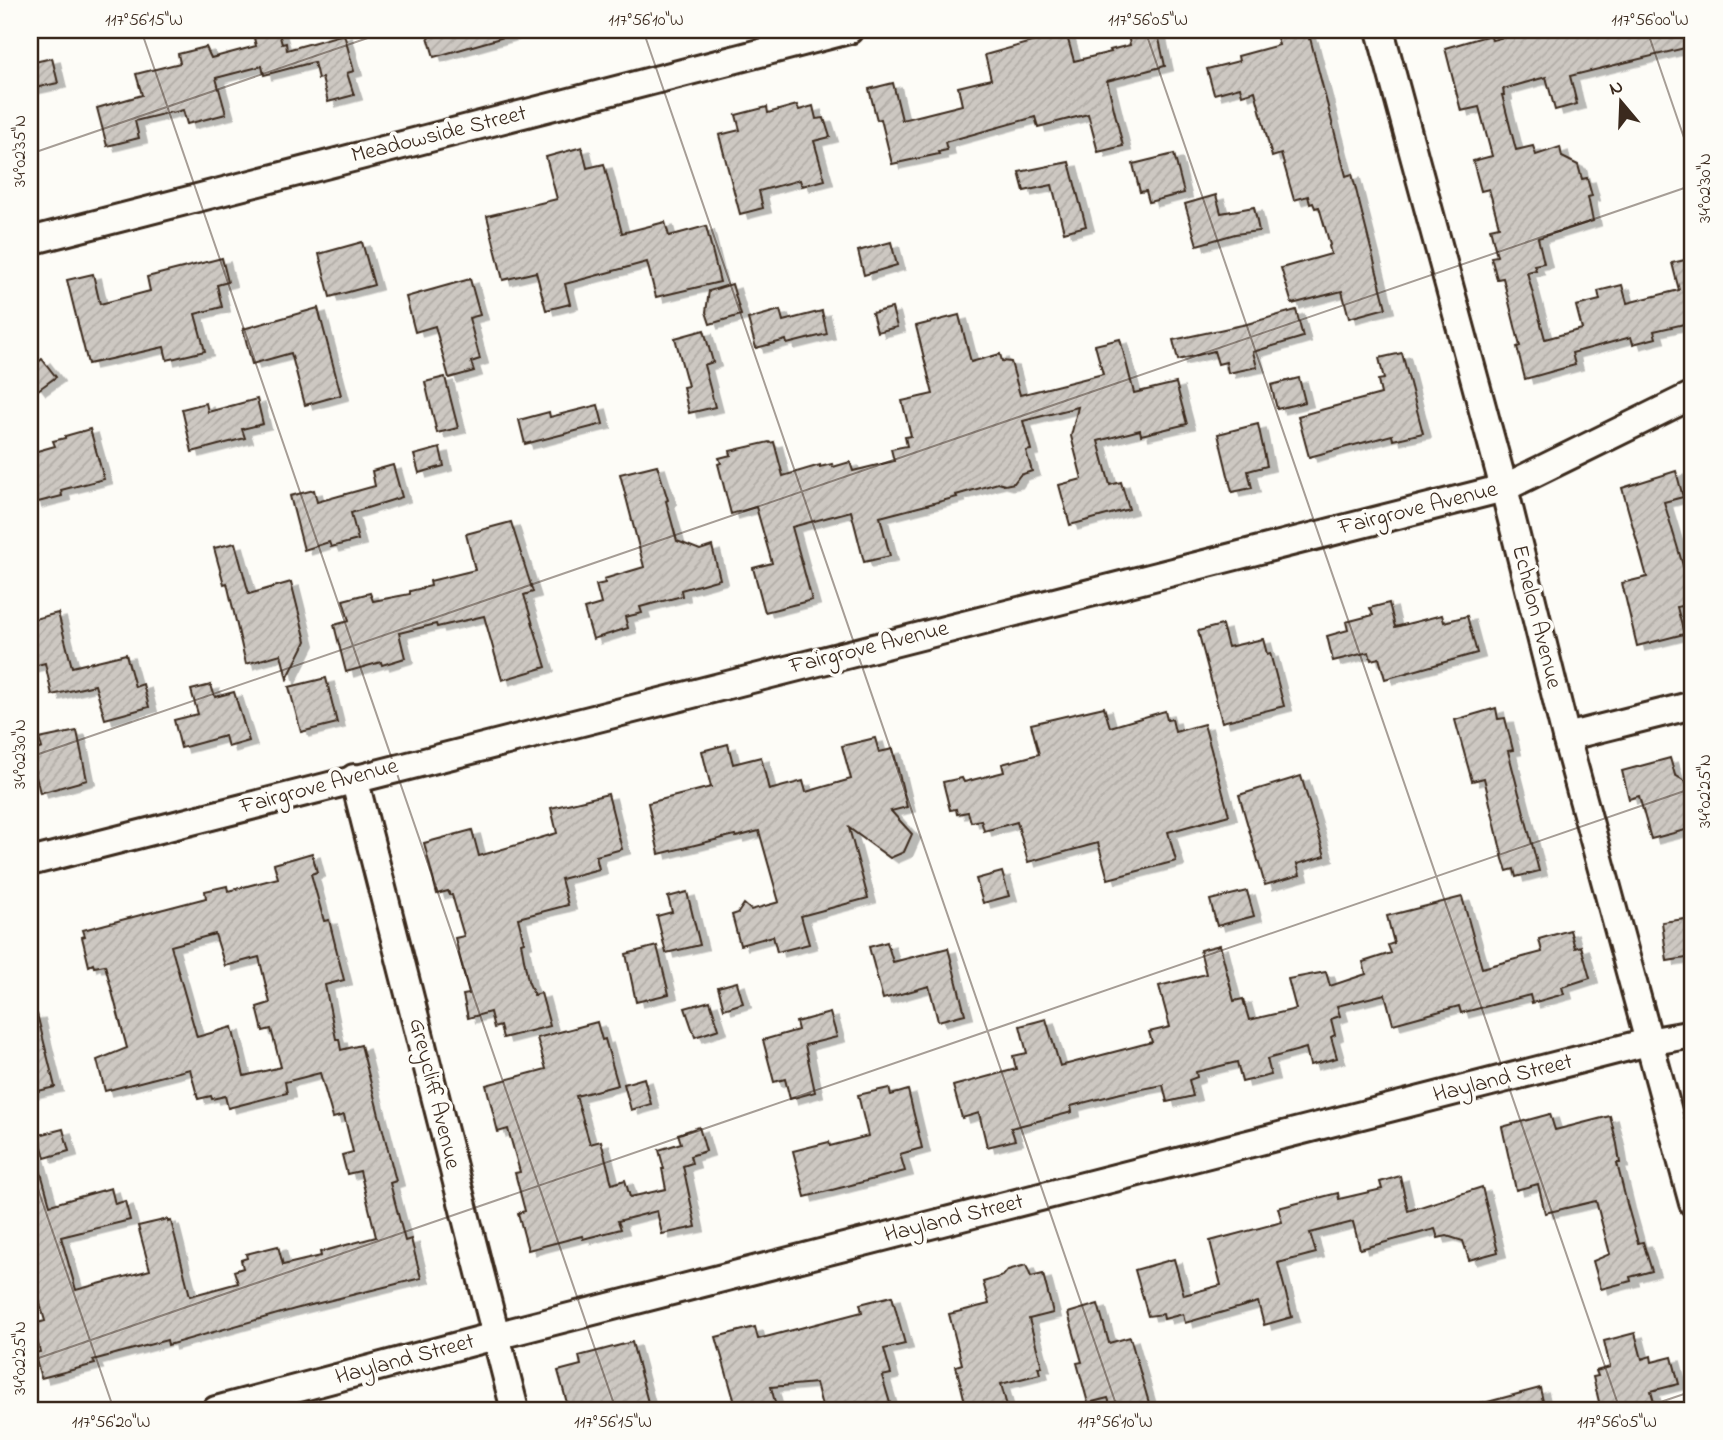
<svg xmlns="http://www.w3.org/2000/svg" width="1723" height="1440" viewBox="0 0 1723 1440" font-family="'Indie Flower',sans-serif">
<defs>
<pattern id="building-hatch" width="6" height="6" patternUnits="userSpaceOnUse" patternTransform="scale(1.75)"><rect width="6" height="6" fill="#cdc8c2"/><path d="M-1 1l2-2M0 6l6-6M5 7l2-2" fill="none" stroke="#b1aca6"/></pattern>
<filter id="shadow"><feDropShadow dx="8" dy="4.5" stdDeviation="0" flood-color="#0004"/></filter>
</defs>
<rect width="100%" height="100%" fill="#fdfcf7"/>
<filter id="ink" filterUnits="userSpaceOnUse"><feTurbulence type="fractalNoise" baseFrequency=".0143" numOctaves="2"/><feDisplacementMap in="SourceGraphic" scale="14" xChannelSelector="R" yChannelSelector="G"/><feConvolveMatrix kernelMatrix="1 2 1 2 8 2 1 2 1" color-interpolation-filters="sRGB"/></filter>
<g filter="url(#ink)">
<g fill="url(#building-hatch)" stroke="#3b2a1e" stroke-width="2" fill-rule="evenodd" filter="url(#shadow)">
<polygon points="252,30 278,30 282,44 286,43 287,50 344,34 354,71 347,73 354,95 328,102 322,78 318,79 314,62 264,75 262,66 216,78 226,114 187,124 183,110 172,113 171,112 135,121 139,138 107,146 97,108 142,95 136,74 180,63 178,54 206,47 211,58 256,46"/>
<polygon points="426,30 510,30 511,35 434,57"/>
<polygon points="1127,30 1157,30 1165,66 1107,81 1123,146 1098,152 1088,114 1038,127 1035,117 945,142 947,150 938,152 939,154 892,164 881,119 877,120 869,89 893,83 902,120 962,105 958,87 991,79 985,55 1056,35 1057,39 1067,36 1074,61 1111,52 1110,50 1130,45"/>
<polygon points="1275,30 1306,30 1309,39 1310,38 1346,176 1352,174 1386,308 1349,318 1342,291 1292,304 1281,268 1331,254 1329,246 1330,245 1319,207 1315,208 1313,203 1310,204 1308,196 1294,200 1281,154 1272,157 1255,91 1242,95 1240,87 1214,94 1207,69 1239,61 1238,56 1279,45"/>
<polygon points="1531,30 1693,30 1693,46 1570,76 1577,104 1555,110 1546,77 1503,89 1504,95 1502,95 1516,150 1533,146 1536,155 1560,147 1562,157 1578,165 1582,179 1587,178 1592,196 1588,197 1593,221 1538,238 1544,263 1534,265 1536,270 1527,272 1545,339 1582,329 1576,306 1600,300 1598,291 1622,285 1627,303 1679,290 1672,263 1693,258 1693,322 1654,331 1656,338 1633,344 1631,337 1572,353 1575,365 1525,379 1517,347 1520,346 1503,278 1497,279 1491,257 1497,256 1490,228 1499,226 1489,189 1481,191 1473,161 1492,156 1479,107 1461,111 1445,48 1490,35 1492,40"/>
<polygon points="52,58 58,83 30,89 30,63"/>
<polygon points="797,105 799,110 813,106 816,119 824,118 830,137 814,141 825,180 802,186 800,180 759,191 763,208 740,214 719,135 740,130 736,115 767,107 768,113"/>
<polygon points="582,147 587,168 604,164 622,233 665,222 669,236 706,226 720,282 656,297 647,262 565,284 570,304 546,310 536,272 503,280 487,216 557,199 546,157"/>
<polygon points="1174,154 1184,193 1149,202 1146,191 1140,192 1133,164"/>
<polygon points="1069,162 1086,226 1064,232 1052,185 1024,191 1019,172"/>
<polygon points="1216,195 1221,213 1254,207 1259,231 1235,234 1197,245 1185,204"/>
<polygon points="362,242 374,285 330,297 319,254"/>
<polygon points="891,242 897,265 864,275 858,251"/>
<polygon points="222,258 228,282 217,285 222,307 195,314 205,351 167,360 164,347 88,364 67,280 93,274 100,304 150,291 147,277"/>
<polygon points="470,279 480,315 469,318 480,359 471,362 474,371 449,378 435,326 415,332 406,297"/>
<polygon points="732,284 741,315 710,324 706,312 709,291"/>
<polygon points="318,308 341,395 305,405 291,353 252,364 243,329"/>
<polygon points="892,308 897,327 877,332 872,313"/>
<polygon points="780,310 783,321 822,311 827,334 787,344 786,340 756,348 748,319"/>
<polygon points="1296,310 1303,337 1253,352 1257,367 1228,373 1226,362 1218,364 1214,351 1178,360 1173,340 1247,324"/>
<polygon points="959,315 971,362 1000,354 1002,361 1011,362 1020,395 1103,374 1095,345 1120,339 1134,393 1176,383 1187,424 1141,435 1140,430 1098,441 1110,485 1121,482 1129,509 1070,525 1059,485 1082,479 1071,436 1078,407 1023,421 1031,450 1026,451 1032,471 1020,475 1014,483 1005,485 998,483 956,495 957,497 880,517 890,556 864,562 851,511 792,527 812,600 765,612 753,568 772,563 756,507 731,514 718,464 721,463 719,458 731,455 730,451 769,442 770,443 774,442 783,476 820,465 820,467 832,464 833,467 850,462 853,471 894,461 891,449 907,446 905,437 911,436 902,401 933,394 916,326"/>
<polygon points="704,330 713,362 704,365 715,407 689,413 683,387 688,386 675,338"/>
<polygon points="1402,353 1423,433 1393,440 1392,435 1309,457 1298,416 1381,394 1378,380 1384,379 1379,358"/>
<polygon points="42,359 56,377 38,390 30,380 30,369"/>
<polygon points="445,377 458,428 437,433 425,382"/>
<polygon points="1299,378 1305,402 1277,409 1271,385"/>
<polygon points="257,399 263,424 242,429 245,438 192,452 182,409 206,403 208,412"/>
<polygon points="598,405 603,424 525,444 519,420 549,412 550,417"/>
<polygon points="1258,424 1267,466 1248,471 1252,488 1232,492 1218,434"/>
<polygon points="90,429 104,479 61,490 62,496 34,503 30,486 30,453 55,446 53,441 65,438 65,436"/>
<polygon points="440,448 444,466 419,473 414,455"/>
<polygon points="393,465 402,497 351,513 358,540 331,547 329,542 304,550 290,496 314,490 317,502 375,486 372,471"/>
<polygon points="657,465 668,500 666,501 677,541 700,550 712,546 720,579 681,590 682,596 640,607 642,613 625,617 628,628 593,639 584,609 601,604 596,585 605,583 604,579 644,567 620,474"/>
<polygon points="1676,471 1683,497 1664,502 1684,569 1693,566 1693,603 1677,607 1684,634 1637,646 1622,583 1647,577 1622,488"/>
<polygon points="511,522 533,592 524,595 546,667 502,680 484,616 437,627 436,624 399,633 405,658 382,665 381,662 346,672 334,625 349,621 343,600 370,593 373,601 410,594 410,591 431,586 430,581 475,570 466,534"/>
<polygon points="235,543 249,594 291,582 306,641 287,679 281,654 246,664 227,583 224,584 214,548"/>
<polygon points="1389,603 1395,627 1442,615 1444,622 1467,616 1477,653 1385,679 1379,658 1371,660 1369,652 1333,661 1327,636 1348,630 1346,622 1373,615 1370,608"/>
<polygon points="58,613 72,667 126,654 135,687 143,684 149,707 105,719 95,685 52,695 45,663 30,667 30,620"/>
<polygon points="1222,625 1228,647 1263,639 1267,654 1270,653 1284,706 1222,722 1198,631"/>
<polygon points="326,678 337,723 301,732 289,687"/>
<polygon points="211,685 215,697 234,692 249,741 228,747 225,736 181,748 174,720 198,714 191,690"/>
<polygon points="1104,707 1110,727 1165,711 1167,720 1172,719 1175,732 1204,724 1229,815 1168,832 1176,861 1108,879 1098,843 1028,862 1017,822 984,831 981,820 971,822 968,812 957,814 956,809 950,810 943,782 962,778 964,782 1004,772 1002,764 1039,754 1031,724"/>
<polygon points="1496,708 1498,719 1505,718 1513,750 1508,751 1539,871 1516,877 1514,869 1507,871 1503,859 1484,778 1472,781 1455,720"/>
<polygon points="77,731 87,780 40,793 30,752 42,748 39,739"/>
<polygon points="875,738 879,752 893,749 907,807 891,811 912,834 904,852 890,858 849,828 868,898 801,916 809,944 777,952 773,936 740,945 732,915 738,913 744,904 751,910 779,902 759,831 736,837 735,835 659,854 648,803 711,787 702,751 728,744 733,764 761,757 769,790 803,781 806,792 851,779 842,746"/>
<polygon points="1670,758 1675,775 1688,783 1693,802 1693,828 1651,839 1639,796 1629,799 1622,771"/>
<polygon points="1301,776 1325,856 1297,864 1300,875 1265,885 1239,795"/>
<polygon points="608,794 622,849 596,856 599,869 561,879 568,905 518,918 524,942 521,943 528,981 534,995 541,993 550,1026 503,1038 500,1026 494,1028 490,1012 468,1018 463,995 469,994 455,938 464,936 452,895 450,895 448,891 437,894 424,843 472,830 479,856 557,833 551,808"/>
<path d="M312,853L317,872L311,874L324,921L329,920L344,980L325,985L336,1039H339L341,1050L361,1045L396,1181L390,1183L405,1241L411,1239L421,1278L295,1309L168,1345L167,1340L93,1360L95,1364L41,1378L34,1353L40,1352L33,1324L45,1321L30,1268V1156L36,1155L50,1205L111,1188L115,1204L125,1201L130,1220L61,1237L76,1290L150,1270L138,1226L168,1219V1222L171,1221L190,1296L238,1283L234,1271L243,1268L241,1260L247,1258L246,1254L278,1246L283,1265L321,1256L320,1252L376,1237L360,1171L347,1174L342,1155L353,1152L344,1115L333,1118L320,1073L285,1082L287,1093L228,1108L225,1096L212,1099L211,1096L198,1099L190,1069L105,1091L97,1060L127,1048L105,965L94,967L93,964L89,966L82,937L85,936L83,930L206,898L205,891L227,886L228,891L278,878L274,864ZM215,934L225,966L259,957L270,1003L257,1007L263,1031L271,1029L281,1067L244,1076L232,1027L197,1037L171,946Z"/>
<polygon points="1002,872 1009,896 983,903 976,879"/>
<polygon points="1247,891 1254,916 1217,926 1210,900"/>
<polygon points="687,892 700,945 666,953 657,916 672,912 668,897"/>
<polygon points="1462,897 1482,968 1542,952 1539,939 1570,930 1575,948 1581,946 1590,978 1562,987 1564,994 1532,1003 1530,995 1461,1013 1459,1006 1393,1024 1385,994 1337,1006 1340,1016 1331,1019 1335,1035 1331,1037 1337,1058 1310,1065 1306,1048 1267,1059 1271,1075 1242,1082 1237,1062 1196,1072 1197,1077 1189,1080 1193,1096 1167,1102 1163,1085 1121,1093 1071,1106 1072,1112 1011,1128 1015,1140 987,1147 979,1113 962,1118 953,1086 1016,1069 1013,1056 1027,1053 1020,1026 1046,1019 1060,1066 1152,1042 1149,1032 1170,1027 1159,986 1206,974 1200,950 1220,945 1234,1001 1243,999 1249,1020 1296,1009 1288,979 1326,972 1330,986 1366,974 1363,962 1391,953 1388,945 1394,943 1387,916"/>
<polygon points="1693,918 1693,957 1667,961 1662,922"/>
<polygon points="887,942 893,962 948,948 965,1014 938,1021 929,986 883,999 869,947"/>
<polygon points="657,946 669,994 636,1002 626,954"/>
<polygon points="737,982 743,1003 724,1009 718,987"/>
<polygon points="710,1001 719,1029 695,1037 685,1008"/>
<polygon points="830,1013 837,1037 805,1045 815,1092 790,1099 785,1079 774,1082 763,1040 798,1030 796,1022"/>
<polygon points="37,1014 55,1087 30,1093 30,1015"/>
<polygon points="597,1022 602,1040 605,1039 618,1085 576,1096 590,1144 601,1141 612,1184 625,1180 630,1197 666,1189 662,1169 664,1169 659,1150 681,1143 678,1134 699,1127 706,1151 690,1156 692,1163 683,1166 696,1227 662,1234 657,1211 618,1221 621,1229 583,1239 582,1236 528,1250 518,1213 525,1211 515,1173 520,1172 508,1129 498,1132 486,1085 546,1069 537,1038"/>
<polygon points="644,1078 651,1104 631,1110 624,1084"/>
<polygon points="889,1088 891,1095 908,1090 922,1148 900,1154 905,1171 805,1197 793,1151 829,1142 830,1146 868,1136 858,1095"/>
<polygon points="1550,1114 1555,1130 1610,1116 1617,1144 1620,1163 1617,1163 1627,1204 1638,1243 1643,1242 1652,1271 1630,1277 1631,1281 1601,1289 1593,1261 1610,1254 1596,1201 1545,1213 1538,1184 1516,1190 1502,1127"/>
<polygon points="63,1129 69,1151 45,1158 39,1135"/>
<polygon points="1400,1176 1408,1211 1482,1187 1498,1252 1469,1260 1463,1241 1447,1236 1438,1238 1435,1229 1360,1249 1353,1222 1310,1233 1316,1253 1278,1263 1292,1317 1264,1325 1258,1302 1185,1323 1183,1314 1164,1319 1163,1314 1148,1316 1135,1270 1174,1259 1184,1295 1221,1285 1210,1241 1282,1222 1278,1208 1338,1193 1339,1199 1382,1189 1380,1182"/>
<polygon points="1026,1265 1031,1277 1043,1274 1053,1313 1029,1319 1042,1367 1038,1367 1040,1374 1001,1384 1008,1410 967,1410 956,1366 962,1364 949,1314 989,1304 983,1282 1003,1276 1008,1270"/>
<polygon points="892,1296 905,1344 884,1349 891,1374 882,1376 892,1410 823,1410 816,1383 771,1387 777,1410 737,1410 716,1337 755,1327 758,1339 862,1312 860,1304"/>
<polygon points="1098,1304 1109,1343 1130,1337 1151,1410 1119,1410 1116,1402 1110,1404 1108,1398 1088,1403 1077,1363 1082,1362 1068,1313"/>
<polygon points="1635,1333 1642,1359 1651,1356 1652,1362 1672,1357 1679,1384 1651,1391 1656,1410 1601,1410 1593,1377 1598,1376 1596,1371 1610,1367 1604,1341"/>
<polygon points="632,1342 650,1410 569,1410 558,1371 581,1365 579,1356"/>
<polygon points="1540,1388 1545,1410 1481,1410 1480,1404"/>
</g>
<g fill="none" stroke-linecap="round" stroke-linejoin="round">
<defs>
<g id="minor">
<polyline points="1380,30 1504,488 1566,737 1693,1203"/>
<polyline points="30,241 849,30"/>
<polyline points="1566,737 1693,705"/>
<polyline points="354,778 515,1410"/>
<polyline points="30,862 1504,488 1693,395"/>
<polyline points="216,1410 495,1336 1648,1042 1693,1034"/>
</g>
</defs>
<use href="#minor" stroke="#3b2a1e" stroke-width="32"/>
<use href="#minor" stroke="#fdfcf7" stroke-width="26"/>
</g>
</g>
<path fill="none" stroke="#3b2a1e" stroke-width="2" stroke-opacity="0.45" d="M141,30L616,1410M643,30L1118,1410M1145,30L1620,1410M1647,30L1693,164M30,154L391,30M30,757L1693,185M30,1166L114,1410M30,1361L1693,788M1637,1410L1693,1391"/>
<g text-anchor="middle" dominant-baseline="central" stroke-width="7" stroke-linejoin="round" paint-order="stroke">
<g font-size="23" fill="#3b2a1e" stroke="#fdfcf7">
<text transform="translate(439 135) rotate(-14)">Meadowside Street</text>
<text transform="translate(1418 509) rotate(-14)">Fairgrove Avenue</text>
<text transform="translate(1536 617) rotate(76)">Echelon Avenue</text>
<text transform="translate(869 648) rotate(-14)">Fairgrove Avenue</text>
<text transform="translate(319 787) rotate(-15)">Fairgrove Avenue</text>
<text transform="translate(1503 1079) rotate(-14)">Hayland Street</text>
<text transform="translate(434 1094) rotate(76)">Greycliff Avenue</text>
<text transform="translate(954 1219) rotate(-14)">Hayland Street</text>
<text transform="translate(405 1360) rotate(-15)">Hayland Street</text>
</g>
</g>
<rect width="1723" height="1440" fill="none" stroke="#fdfcf7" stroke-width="77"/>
<g transform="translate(1621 102) rotate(341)" stroke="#fdfcf7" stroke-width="5" paint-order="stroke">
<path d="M0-5L12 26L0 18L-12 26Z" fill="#3b2a1e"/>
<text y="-10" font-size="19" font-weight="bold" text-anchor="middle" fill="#3b2a1e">N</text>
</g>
<rect x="38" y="38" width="1646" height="1364" fill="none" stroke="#3b2a1e" stroke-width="2.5"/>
<g font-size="18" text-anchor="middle" fill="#3b2a1e">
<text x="144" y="25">117°56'15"W</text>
<text x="646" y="25">117°56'10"W</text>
<text x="1148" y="25">117°56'05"W</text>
<text x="1650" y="25">117°56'00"W</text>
<text transform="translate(19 151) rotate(-90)" y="6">34°02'35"N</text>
<text transform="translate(1704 188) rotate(-90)" y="6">34°02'30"N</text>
<text transform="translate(19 754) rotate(-90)" y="6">34°02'30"N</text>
<text transform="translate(1704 791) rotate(-90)" y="6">34°02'25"N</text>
<text transform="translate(19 1358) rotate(-90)" y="6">34°02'25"N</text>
<text x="111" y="1427">117°56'20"W</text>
<text x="613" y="1427">117°56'15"W</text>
<text x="1115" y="1427">117°56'10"W</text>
<text x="1617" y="1427">117°56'05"W</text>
</g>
</svg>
